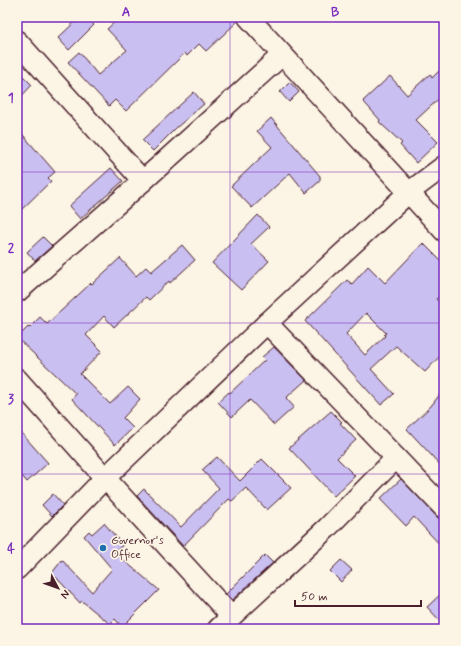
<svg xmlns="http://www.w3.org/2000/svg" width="461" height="646" viewBox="0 0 461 646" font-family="Mynerve,sans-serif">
<rect width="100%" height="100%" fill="#fcf5e5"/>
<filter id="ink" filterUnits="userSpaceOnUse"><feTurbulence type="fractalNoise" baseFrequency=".025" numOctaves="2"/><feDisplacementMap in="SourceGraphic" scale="8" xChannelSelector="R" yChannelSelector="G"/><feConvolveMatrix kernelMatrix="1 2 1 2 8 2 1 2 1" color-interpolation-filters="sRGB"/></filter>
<g filter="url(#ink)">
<g fill="#cabff1" stroke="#4a1f2b" fill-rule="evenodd">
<polygon points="80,17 87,17 94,25 69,50 58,38"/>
<polygon points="120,17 237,17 238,21 206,51 199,44 187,56 185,53 126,111 115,100 109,106 68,62 79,52 98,75 127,50 107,29"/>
<polygon points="444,66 444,94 416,120 438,142 416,163 400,145 402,143 379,122 380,120 363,101 390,76 407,95 430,74 432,78"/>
<polygon points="17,70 32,85 17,101"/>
<polygon points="290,82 299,92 289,102 280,92"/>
<polygon points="194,92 204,104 176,128 153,151 142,140"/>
<polygon points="271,118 320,176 320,181 306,193 290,173 252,208 231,186 272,147 257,131"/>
<polygon points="17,128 55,172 48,178 51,181 17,214"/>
<polygon points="111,168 123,181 80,219 69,206"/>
<polygon points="258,215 269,227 251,244 269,261 241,290 212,263"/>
<polygon points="43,237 52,246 35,261 27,252"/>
<path d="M423,243L444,264V292L436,299L444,307V352L425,372L396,346L371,369L394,394L381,405L305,321L347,280L352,284L368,266L385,283ZM366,313L386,333L384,335L385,336L365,355L346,334Z"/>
<polygon points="182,245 195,260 170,283 169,281 149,300 146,297 114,327 104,316 86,335 102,351 80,374 110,404 128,387 140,399 123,418 133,428 115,445 72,399 76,394 17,338 28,327 29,328 40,317 47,324 91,283 92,284 120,258 136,276 146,267 151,272"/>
<polygon points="274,347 306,380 286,398 294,407 274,425 250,400 232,417 218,402 229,392 230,393 265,360 262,357"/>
<polygon points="444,389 444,469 407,429 431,406"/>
<polygon points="331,411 342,422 340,423 356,440 337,458 355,476 334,496 289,448"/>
<polygon points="17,428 48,463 27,482 17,470"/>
<polygon points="217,457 240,481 262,459 291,488 267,510 246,488 232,501 229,499 183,546 137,496 144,489 181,527 219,488 202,470"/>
<polygon points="401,479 444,524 444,549 414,517 406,526 380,499"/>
<polygon points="53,494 63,505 52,516 42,505"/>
<polygon points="104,523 123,545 114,552 159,590 122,627 115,619 110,624 82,601 80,603 52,573 62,560 92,592 112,569 84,536 89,531 92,534"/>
<polygon points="265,555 273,563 232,600 226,594"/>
<polygon points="341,560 352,570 341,582 330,571"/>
<polygon points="444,591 444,625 427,607"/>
</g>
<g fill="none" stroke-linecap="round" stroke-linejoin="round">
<defs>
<g id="street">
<polyline points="248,17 444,231"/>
<polyline points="17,41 143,181"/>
<polyline points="17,292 143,181 282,55"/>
<polyline points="267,323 444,508"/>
<polyline points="17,379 105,478 231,616"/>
<polyline points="17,569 105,478 267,323 408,193 444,166"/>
<polyline points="218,629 327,528 396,458"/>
</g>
</defs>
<use href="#street" stroke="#4a1f2b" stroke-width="23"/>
<use href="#street" stroke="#fcf5e5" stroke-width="20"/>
</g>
</g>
<path fill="none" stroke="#7b2cbf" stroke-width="1" stroke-opacity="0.55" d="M230,17V629M17,172H444M17,323H444M17,474H444"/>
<circle fill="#1f6fb2" stroke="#fcf5e5" stroke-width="1.5" cx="103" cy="548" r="4"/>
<g text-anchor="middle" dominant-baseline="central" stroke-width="3.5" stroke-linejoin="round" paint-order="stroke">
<g font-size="12" fill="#4a1f2b" stroke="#fcf5e5" text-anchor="start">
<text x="111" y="541">Governor's<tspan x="111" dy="14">Office</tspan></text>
</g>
</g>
<rect width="461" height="646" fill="none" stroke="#fcf5e5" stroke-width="44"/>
<g transform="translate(58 588) rotate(131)" stroke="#fcf5e5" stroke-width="3" paint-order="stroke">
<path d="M0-3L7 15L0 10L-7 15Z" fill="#4a1f2b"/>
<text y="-6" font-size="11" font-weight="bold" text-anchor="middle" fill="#4a1f2b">N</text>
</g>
<path d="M295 600v6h126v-6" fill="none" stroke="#4a1f2b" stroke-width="2"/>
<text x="301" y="600" font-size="12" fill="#4a1f2b" stroke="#fcf5e5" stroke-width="3" paint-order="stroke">50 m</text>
<rect x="22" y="22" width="417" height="602" fill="none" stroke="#7b2cbf" stroke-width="1.5"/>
<g font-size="13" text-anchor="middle" font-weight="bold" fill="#7b2cbf">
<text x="126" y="16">A</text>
<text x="335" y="16">B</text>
<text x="11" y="102">1</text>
<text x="11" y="252">2</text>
<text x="11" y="403">3</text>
<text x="11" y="553">4</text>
</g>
</svg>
